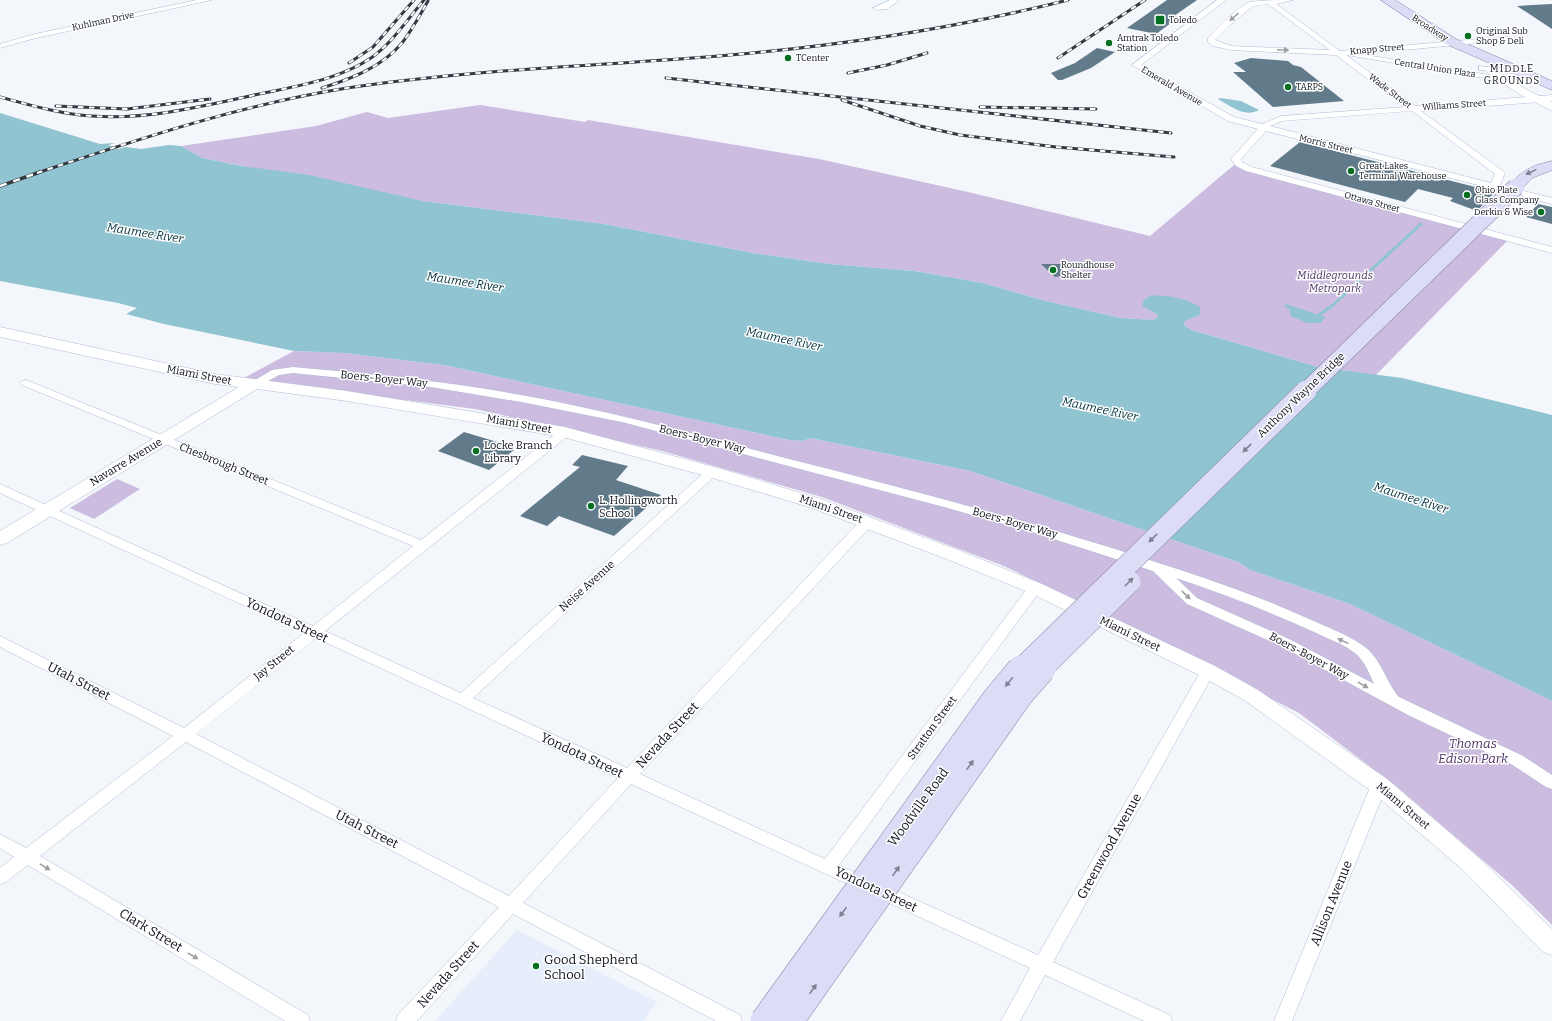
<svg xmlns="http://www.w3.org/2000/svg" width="1552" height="1021" viewBox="0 0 1552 1021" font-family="Bitter,serif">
<rect width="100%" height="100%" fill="#f3f6fb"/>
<polygon fill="#e6eefb" points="517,930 657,1002 643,1021 435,1021"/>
<g fill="#ccbcdf">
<polygon points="480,105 585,122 588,120 819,159 968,192 1150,236 1234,165 1509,239 1376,375 1318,367 1192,330 1184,325 1185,320 1200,315 1142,306 1158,315 1155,320 1121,318 1046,301 983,283 915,271 830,264 753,253 604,224 423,201 202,158 181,146 316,126 367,112 388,118"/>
<polygon points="294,351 344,353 444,365 789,440 803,441 810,438 970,471 1238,562 1250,570 1350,604 1552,701 1552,925 1513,886 1397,787 1299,713 1154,639 1004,566 822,497 662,451 475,409 242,379"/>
<polygon points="117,479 140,489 94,519 70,508"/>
</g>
<g fill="#91c4d1">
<path d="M1220,98L1241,101L1259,110C1244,118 1231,106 1218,99Z"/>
<path d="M0,113L100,144L115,143L109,145L118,149L126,147L141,149L169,145L181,146L202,158L242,166L309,175L423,201L604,224L753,253L830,264L915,271L983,283L1046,301L1121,318L1155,320L1158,315L1142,306L1144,300L1151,295C1169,296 1184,297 1200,307V315L1185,321L1184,325L1192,330L1318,367L1402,378L1552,415V701L1350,604L1250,570L1238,562L970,471L810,438L803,441L789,440L444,365L344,353L294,351L164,324L126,314L137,308L118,303L0,281Z"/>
<polygon points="1286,304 1325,317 1321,323 1307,323 1291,316 1289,309 1284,306"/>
</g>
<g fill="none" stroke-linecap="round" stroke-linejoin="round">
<polyline stroke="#91c4d1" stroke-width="3" points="1319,315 1333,305 1421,224"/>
</g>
<g fill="#627b8b">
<polygon points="1167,0 1197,0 1174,16 1179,17 1156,34 1127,28"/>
<polygon points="1552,4 1552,29 1517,6"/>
<polygon points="1097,48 1115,52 1091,68 1062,80 1058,80 1051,73 1075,63"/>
<polygon points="1251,58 1288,61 1293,65 1301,67 1344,101 1273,107 1233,72 1246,72 1234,63"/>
<polygon points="1300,142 1432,176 1495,192 1477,211 1450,201 1453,198 1418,189 1405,202 1270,166"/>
<polygon points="1538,204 1552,207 1552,224 1526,217"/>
<polygon points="1041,264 1060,264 1066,275 1055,277"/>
<polygon points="464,432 497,442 495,443 514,450 489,470 438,451"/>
<polygon points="582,455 628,466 616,480 661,495 614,536 559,516 547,526 520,516 580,467 572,465"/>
</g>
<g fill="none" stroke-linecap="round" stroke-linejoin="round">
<defs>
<g id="street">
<polygon points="197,0 212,0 36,38 0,48 0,44 35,34"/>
<polygon points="890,0 899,0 887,9 877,10 873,8"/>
<path d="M1217,0H1226L1141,65L1234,117L1262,124L1281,116L1405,107L1336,55L1231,50L1213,46L1208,42V38C1217,29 1239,5 1250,2C1263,0 1278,0 1293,0L1276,4L1340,51L1514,36V40H1511L1360,54L1514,79L1533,75L1534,77L1529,82L1514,83L1346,55L1415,106L1552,95V101L1421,111L1503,171L1505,173L1500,185L1552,198V204L1266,131L1241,159L1242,162L1252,167L1552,247V253L1246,171L1236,166L1231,159L1258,129L1228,121L1132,65ZM1268,4L1330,50L1231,46L1215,40L1230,25L1253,6ZM1412,111L1495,174L1491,183L1270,126L1282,121Z"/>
<polygon points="1479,66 1518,70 1522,72 1518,74 1482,70 1479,70"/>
<path d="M293,367C369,374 446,381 521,395C610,411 698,435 785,458C896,486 1006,515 1115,549C1180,570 1246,590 1309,619C1327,627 1346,634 1362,645C1381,657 1385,681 1399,697L1523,756L1552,775V789L1546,787L1511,764L1408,715L1281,646L1187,604L1153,571L1032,532L944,507L622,422L521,402L431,387L293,373L279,375L257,387H249L247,385L272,370ZM1176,578C1222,593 1267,611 1312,631C1326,638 1342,643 1355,653C1365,661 1369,673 1374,684L1291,640L1197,598Z"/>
<path d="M26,380L421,540L561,429H569L571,432L569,435L325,631L461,693L708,469H716L718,472L716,475L473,698L627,768L862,519H872L874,522L872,525L640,774L825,859L1030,585H1040L1042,588L1040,591L839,865L1038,955L1201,671L1203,667L1208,666L1213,667L1215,671L1053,962L1170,1015L1172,1021H1144L1045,975L1020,1021H1001L1030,968L631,784L523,903L740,1015L742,1021H716L513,914L417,1021H396L398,1015L499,907L186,742L40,856L308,1015L310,1021H285L28,865L6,882L0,884V868L14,857L0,848V834L26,848L173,736L0,647V636L184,728L304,633L0,493V484L313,626L413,546L22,385L20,383L22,381ZM316,638L618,778L509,896L196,734Z"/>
<polygon points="1379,779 1385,781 1387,785 1292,1021 1274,1021 1371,785 1373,781"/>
</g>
<g id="secondary">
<polygon points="1492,68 1529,91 1552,102 1552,111 1521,95 1488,73 1486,71 1488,69"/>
<polygon points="0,327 215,374 347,391 565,427 718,468 821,499 958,550 1042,584 1215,666 1258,690 1387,779 1479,858 1552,929 1552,955 1543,952 1463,870 1371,791 1244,700 1201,676 1028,592 944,558 809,507 706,476 563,437 347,401 257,389 7,543 0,545 0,531 239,387 215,384 0,337"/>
</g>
<g id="primary">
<polygon points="1381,0 1395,0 1456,39 1552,81 1552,90 1448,45"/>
<path d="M1552,161V170L1532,178L1521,190H1511L1508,187C1520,171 1533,165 1552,161Z"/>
</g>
</defs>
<use href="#street" stroke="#aebdd5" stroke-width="1"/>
<use href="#secondary" stroke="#aebdd5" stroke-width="1"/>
<use href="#primary" stroke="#8486a6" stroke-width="1"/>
<use href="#street" fill="#fff" fill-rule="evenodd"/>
<use href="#secondary" fill="#fff" fill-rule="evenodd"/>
<use href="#primary" fill="#dcdcf7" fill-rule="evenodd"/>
<defs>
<g id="rail-far1">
<polyline points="1058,58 1145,0"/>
<polyline points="349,63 373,47 414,0"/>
<polyline points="848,73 887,65 927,53"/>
<polyline points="666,78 1171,133"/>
<path d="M322,88C351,79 382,67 402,43C412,30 420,15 428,1"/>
<path d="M0,97C30,105 60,114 92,116C148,120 204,106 259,94C297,86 338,80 371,58C392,43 407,20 424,0"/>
<polyline points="842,100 920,126 960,135 1056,147 1174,157"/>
<polyline points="56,106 127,109 210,99"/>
<polyline points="980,107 1096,109"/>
<path d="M37,173C139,139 240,105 347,88C473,69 603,66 730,55C845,45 957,28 1068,0"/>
</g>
<polyline id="rail" points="0,186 40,172"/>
</defs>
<use href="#rail-far1" stroke="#353a42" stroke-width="3"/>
<use href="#rail" stroke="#353a42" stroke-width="3.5"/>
<use href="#rail-far1" stroke="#fff" stroke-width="2" stroke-dasharray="5.5" stroke-linecap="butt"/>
<use href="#rail" stroke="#fff" stroke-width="2.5" stroke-dasharray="7" stroke-linecap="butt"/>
<defs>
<polyline id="primary-bridge-far2" points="1305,392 1516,187"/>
<g id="primary-bridge-far1">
<polyline points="1020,670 1306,391"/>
<polyline points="1041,670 1130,582"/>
</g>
<g id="primary-bridge">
<polyline points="764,1021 996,699 1021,669"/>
<polyline points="790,1021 1020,694 1042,669"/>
</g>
</defs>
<use href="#primary-bridge-far2" stroke="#8486a6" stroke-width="18" stroke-linecap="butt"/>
<use href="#primary-bridge-far1" stroke="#8486a6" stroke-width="22" stroke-linecap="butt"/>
<use href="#primary-bridge" stroke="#8486a6" stroke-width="28" stroke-linecap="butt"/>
<use href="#primary-bridge-far2" stroke="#dcdcf7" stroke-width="17"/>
<use href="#primary-bridge-far1" stroke="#dcdcf7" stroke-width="21"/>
<use href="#primary-bridge" stroke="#dcdcf7" stroke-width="27"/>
</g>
<defs><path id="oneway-solid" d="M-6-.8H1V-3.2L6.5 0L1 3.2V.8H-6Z"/></defs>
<g fill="#9ea0a3">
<use href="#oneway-solid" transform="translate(1234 17) rotate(140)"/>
<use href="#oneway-solid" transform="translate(1283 50) rotate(3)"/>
<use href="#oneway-solid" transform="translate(1186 595) rotate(44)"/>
<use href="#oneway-solid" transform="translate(1343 641) rotate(-154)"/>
<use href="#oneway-solid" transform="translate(1363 685) rotate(29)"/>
<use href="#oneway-solid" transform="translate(45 867) rotate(31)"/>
<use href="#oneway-solid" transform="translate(193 956) rotate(31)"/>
</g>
<g fill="#7e8194">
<use href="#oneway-solid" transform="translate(1531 172) rotate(154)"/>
<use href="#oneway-solid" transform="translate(1247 448) rotate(136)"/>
<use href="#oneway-solid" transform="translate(1153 538) rotate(136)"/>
<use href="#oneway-solid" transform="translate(1129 582) rotate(-45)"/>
<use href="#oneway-solid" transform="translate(1009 682) rotate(129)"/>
<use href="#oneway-solid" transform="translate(970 765) rotate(-55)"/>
<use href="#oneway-solid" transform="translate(896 871) rotate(-55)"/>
<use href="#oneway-solid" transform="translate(843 912) rotate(126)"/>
<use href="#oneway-solid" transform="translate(813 989) rotate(-55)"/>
</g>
<g fill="#057021" stroke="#fff" stroke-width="1.5">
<rect x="1155" y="15" width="10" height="10" rx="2"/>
<circle cx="1468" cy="36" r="4"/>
<circle cx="1109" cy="43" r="4"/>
<circle cx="788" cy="58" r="4"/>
<circle cx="1288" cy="87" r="4"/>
<circle cx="1351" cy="171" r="4"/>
<circle cx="1467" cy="195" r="4"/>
<circle cx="1541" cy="212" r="4"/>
<circle cx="1053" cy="270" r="4"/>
<circle cx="476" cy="451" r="4"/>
<circle cx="591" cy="506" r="4"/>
<circle cx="536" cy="966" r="4"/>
</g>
<g text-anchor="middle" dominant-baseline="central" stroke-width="3" stroke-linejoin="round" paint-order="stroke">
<g font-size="9" fill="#0c111a" stroke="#fff" text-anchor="start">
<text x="1169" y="20">Toledo</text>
<text x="1476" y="31">Original Sub<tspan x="1476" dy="10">Shop &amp; Deli</tspan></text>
<text x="1117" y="38">Amtrak Toledo<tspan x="1117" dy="10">Station</tspan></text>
<text x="796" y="58">TCenter</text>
<text x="1296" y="87">TARPS</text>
<text x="1359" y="166">Great Lakes<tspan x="1359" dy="10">Terminal Warehouse</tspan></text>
<text x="1475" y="190">Ohio Plate<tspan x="1475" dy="10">Glass Company</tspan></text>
<text x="1533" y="212" text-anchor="end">Derkin &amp; Wise</text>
<text x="1061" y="265">Roundhouse<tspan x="1061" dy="10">Shelter</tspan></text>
</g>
<g font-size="9" fill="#0c111a" stroke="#fff">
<text transform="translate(103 21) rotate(-12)">Kuhlman Drive</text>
<text transform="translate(1430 28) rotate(33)">Broadway</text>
<text transform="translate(1377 49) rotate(-5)">Knapp Street</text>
<text transform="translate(1435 68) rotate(9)">Central Union Plaza</text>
<text transform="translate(1172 86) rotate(30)">Emerald Avenue</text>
<text transform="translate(1390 91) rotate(37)">Wade Street</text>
<text transform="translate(1454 105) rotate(-4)">Williams Street</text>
<text transform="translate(1326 144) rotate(14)">Morris Street</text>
<text transform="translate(1372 202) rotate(15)">Ottawa Street</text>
</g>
<g font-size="10" letter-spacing="1" fill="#0c111a" stroke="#fff">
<text x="1512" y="69">MIDDLE<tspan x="1512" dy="12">GROUNDS</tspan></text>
</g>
<g font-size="11" font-style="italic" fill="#4f3667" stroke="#fff">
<text x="1335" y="275">Middlegrounds<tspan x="1335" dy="13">Metropark</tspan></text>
</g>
<g font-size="11" fill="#0c111a" stroke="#fff">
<text transform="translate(199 375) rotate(11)">Miami Street</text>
<text transform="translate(384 379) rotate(6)">Boers-Boyer Way</text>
<text transform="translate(1301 395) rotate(-44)">Anthony Wayne Bridge</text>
<text transform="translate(519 424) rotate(10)">Miami Street</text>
<text transform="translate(702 439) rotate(14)">Boers-Boyer Way</text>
<text transform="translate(126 462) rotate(-31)">Navarre Avenue</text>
<text transform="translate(224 464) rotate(22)">Chesbrough Street</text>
<text transform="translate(831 509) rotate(19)">Miami Street</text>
<text transform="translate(1015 523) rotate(16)">Boers-Boyer Way</text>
<text transform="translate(587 586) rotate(-42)">Neise Avenue</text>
<text transform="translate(1130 634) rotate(26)">Miami Street</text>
<text transform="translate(1309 656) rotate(28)">Boers-Boyer Way</text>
<text transform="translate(274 663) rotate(-39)">Jay Street</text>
<text transform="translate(932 728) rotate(-54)">Stratton Street</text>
<text transform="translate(1403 806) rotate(40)">Miami Street</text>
</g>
<g font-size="11" fill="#0c111a" stroke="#fff" text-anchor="start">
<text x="484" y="445">Locke Branch<tspan x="484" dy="13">Library</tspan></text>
<text x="599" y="500">L. Hollingworth<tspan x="599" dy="13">School</tspan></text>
</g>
<g font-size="12" font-style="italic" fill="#00313a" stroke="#fff">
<text transform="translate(145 233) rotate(9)">Maumee River</text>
<text transform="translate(465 282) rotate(9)">Maumee River</text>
<text transform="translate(784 339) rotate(12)">Maumee River</text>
<text transform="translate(1100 409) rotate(12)">Maumee River</text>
<text transform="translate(1411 498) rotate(18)">Maumee River</text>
</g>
<g font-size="13" fill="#0c111a" stroke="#fff">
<text transform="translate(287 620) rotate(25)">Yondota Street</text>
<text transform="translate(79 681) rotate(27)">Utah Street</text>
<text transform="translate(667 735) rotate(-47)">Nevada Street</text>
<text transform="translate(582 755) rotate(25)">Yondota Street</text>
<text transform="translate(918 807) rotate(-54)">Woodville Road</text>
<text transform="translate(367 829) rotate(27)">Utah Street</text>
<text transform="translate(1109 846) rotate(-61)">Greenwood Avenue</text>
<text transform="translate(876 889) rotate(25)">Yondota Street</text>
<text transform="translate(1331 903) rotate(-68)">Allison Avenue</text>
<text transform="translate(151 930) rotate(31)">Clark Street</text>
<text transform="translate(448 974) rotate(-48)">Nevada Street</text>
</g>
<g font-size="13" font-style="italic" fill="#4f3667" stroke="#fff">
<text x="1473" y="743">Thomas<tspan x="1473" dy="15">Edison Park</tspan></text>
</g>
<g font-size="13" fill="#0c111a" stroke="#fff" text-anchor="start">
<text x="544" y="959">Good Shepherd<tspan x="544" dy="15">School</tspan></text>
</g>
</g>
</svg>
